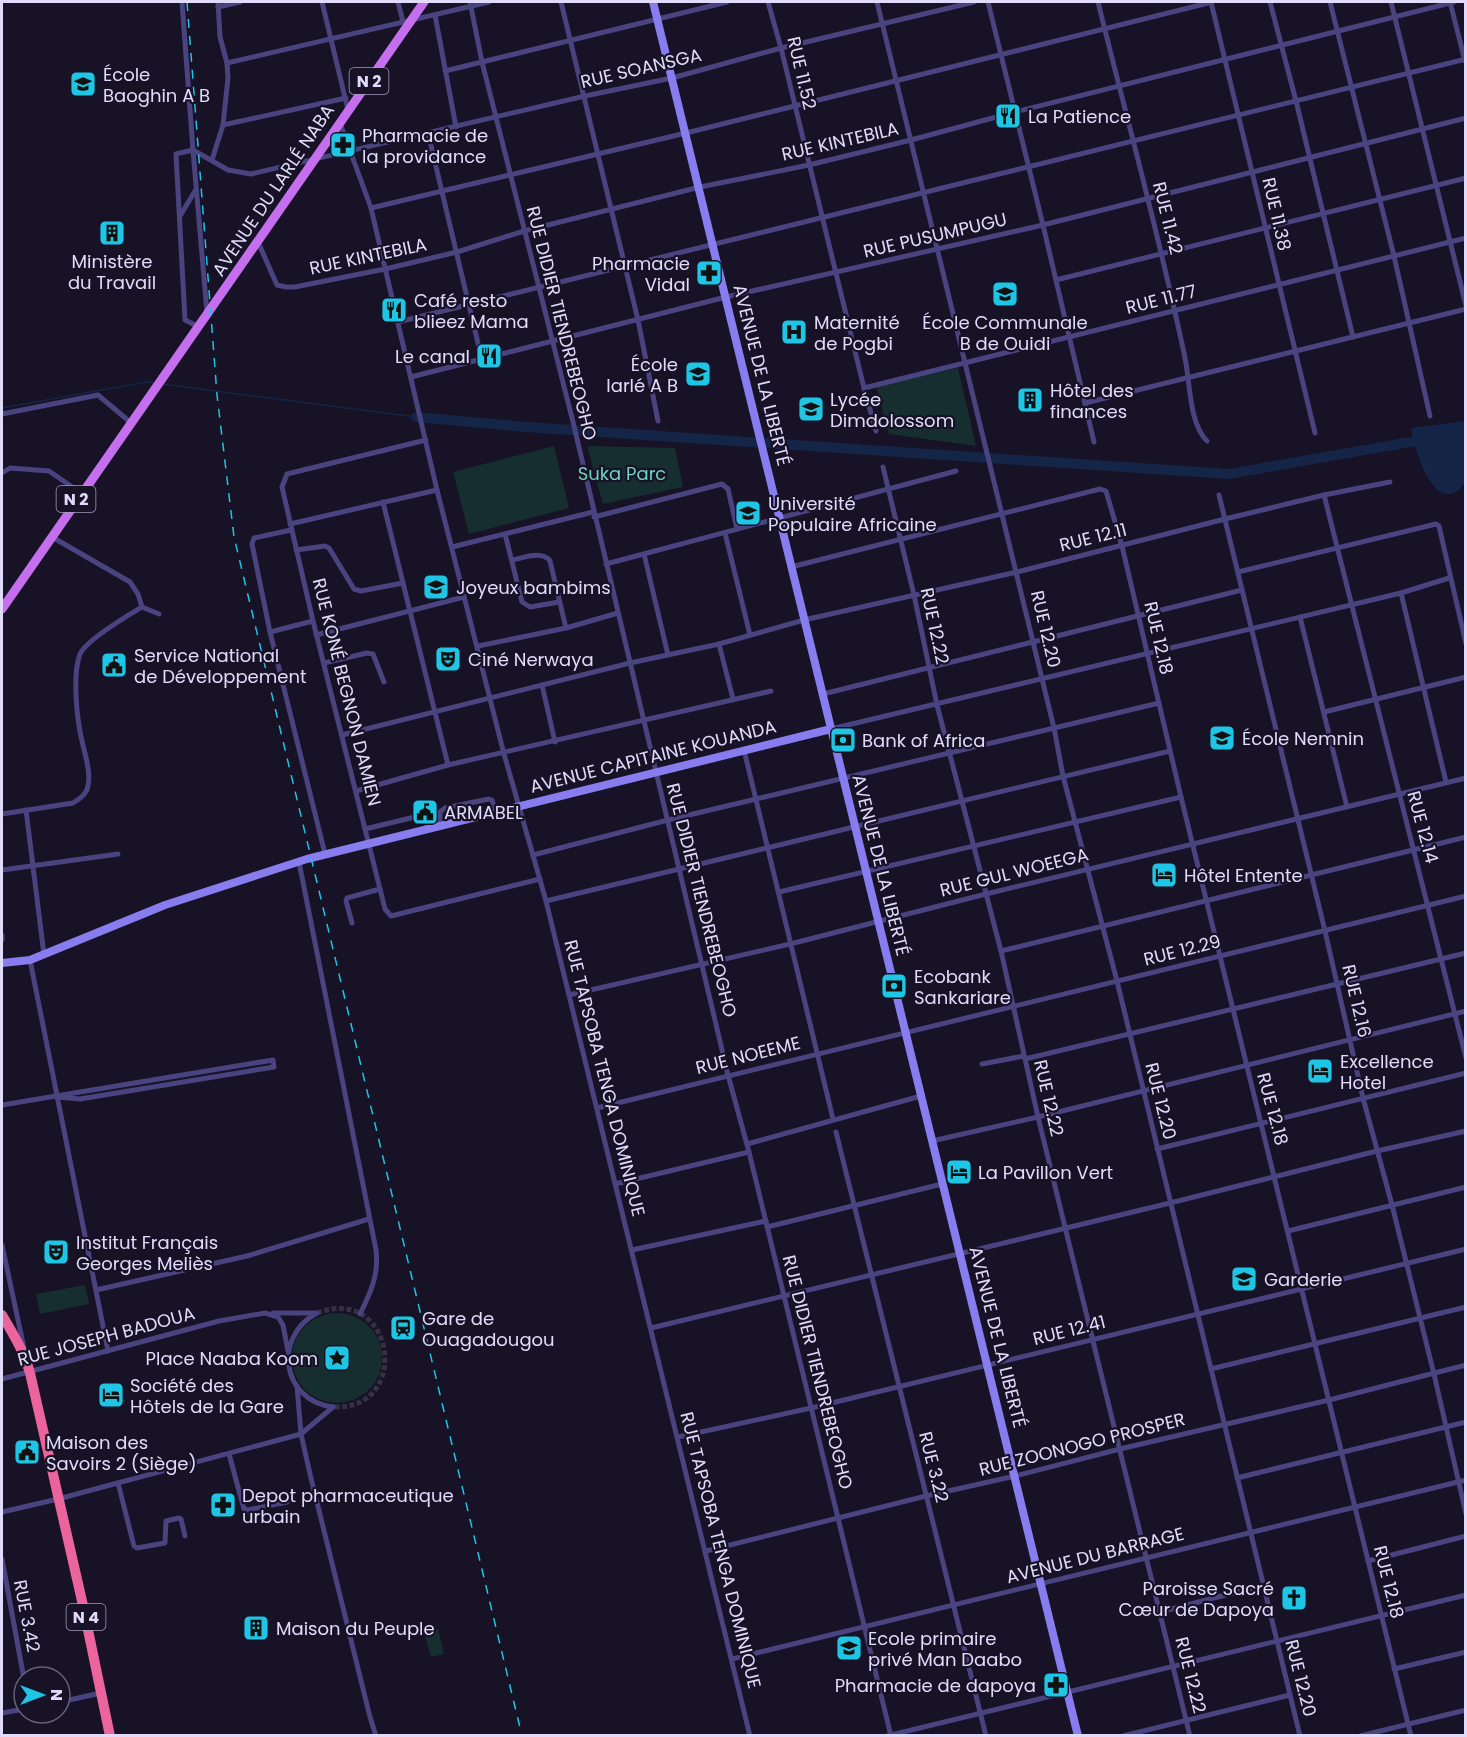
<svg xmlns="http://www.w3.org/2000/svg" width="1467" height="1737" viewBox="0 0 1467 1737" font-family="Poppins,sans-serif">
<rect width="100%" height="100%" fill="#171225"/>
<g fill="#162e2f">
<polygon points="958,368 976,446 889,434 876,386"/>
<polygon points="554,446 569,508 469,534 453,472"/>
<polygon points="587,446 675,448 683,487 603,504"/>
<polygon points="85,1285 89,1304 40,1314 36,1294"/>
<circle cx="337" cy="1358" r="45"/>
<polygon points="438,1629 444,1654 431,1657 424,1632"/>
</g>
<path fill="#152547" d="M1465,421V483C1461,487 1457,493 1450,494C1427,496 1414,445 1411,428Z"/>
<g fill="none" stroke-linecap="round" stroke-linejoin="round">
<g stroke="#152547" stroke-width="1.5">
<polyline points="162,384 416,417"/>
<polyline points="2,408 146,382 154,383"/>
</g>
<polyline stroke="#152547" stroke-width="10" points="416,417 526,427 1229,474 1427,439"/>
<path stroke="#353045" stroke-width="5" stroke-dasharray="5 2.5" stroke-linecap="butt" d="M317,1313C395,1283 413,1411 333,1407"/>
<g stroke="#49437f" stroke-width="5">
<polyline points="182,2 193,150 207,313"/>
<polyline points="322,2 348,110"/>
<polyline points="398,2 403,22"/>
<polyline points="470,2 482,62 573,422 728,1075 749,1152 891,1736"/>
<polyline points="561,2 638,320 658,421"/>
<polyline points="768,2 781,48 864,388 876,431"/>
<polyline points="877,2 1054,728 1063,776 1117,981 1300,1736"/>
<polyline points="988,2 1043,225 1094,442"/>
<path d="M1098,2C1127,120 1160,238 1185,358C1190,381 1189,424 1207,441"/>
<polyline points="1211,2 1315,433"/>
<polyline points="1270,2 1296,101 1353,337"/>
<polyline points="1330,2 1394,256 1430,416"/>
<polyline points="1391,2 1466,306"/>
<polyline points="1450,2 1465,61"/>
<polyline points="218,7 240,2"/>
<polyline points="435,15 456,127"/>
<polyline points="227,63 489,2"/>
<polyline points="445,71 727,2"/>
<polyline points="340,123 371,208 437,490 504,754 546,901 750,1736"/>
<polyline points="223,125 346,98"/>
<polyline points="428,133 482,360"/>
<polyline points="212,160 223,125 228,78 227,63 220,37 218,2"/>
<polyline points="371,208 686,133 1212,2"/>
<polyline points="180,216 195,191"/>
<polyline points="258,242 277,285 286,287 295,287 385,269 457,252 524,231 700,187 809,165 911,140 1015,112 1454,2"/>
<polyline points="1056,280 1466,178"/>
<polyline points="398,322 1466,59"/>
<polyline points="199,327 185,320 176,154 193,150 228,170 251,174 585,96 672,78 781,48 974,2"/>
<polyline points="411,377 726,297 1043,225 1466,118"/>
<polyline points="864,388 1466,238"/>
<polyline points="1085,403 1466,309"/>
<polyline points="2,414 98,395 130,422"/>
<polyline points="426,440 287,474 282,487 313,621 385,909 391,916 540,879"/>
<polyline points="883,467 914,595 937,705 1001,951 1038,1117 1190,1736"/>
<polyline points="2,473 10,468 49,471 81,493"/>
<polyline points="1219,495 1325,931 1363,1098 1392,1205 1434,1374 1466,1514"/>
<polyline points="1324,495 1466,1058"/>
<polyline points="383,502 448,765"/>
<polyline points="594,517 722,484 728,489 737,529"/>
<polyline points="290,524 437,490"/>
<polyline points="291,530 254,538 252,544 270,632 325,854"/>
<polyline points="725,533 750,635"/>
<polyline points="505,534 522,602 530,607 559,602"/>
<polyline points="52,537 130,582 138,594 142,607"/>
<polyline points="452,547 593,512"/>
<polyline points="296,550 325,546 329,548 354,589 361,591 403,583"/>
<polyline points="644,554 668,655"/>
<path d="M512,560C523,558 542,550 550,561L566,628"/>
<polyline points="606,564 956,471"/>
<polyline points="791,567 1100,489 1106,491 1122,546 1181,797 1411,1736"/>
<polyline points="1238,572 1436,524 1439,526 1466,644"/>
<polyline points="1401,593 1446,782"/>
<polyline points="1300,617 1347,807"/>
<polyline points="270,632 313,621"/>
<polyline points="316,635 464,597"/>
<polyline points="719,644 733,699"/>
<polyline points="478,646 566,628 618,613"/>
<polyline points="324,663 367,653 373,654 384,682"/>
<polyline points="542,685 555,742"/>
<polyline points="823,694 1242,590"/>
<polyline points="1324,712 1466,677"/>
<polyline points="831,729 1401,593 1449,578"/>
<polyline points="342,735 630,663 719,644 804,620 1017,572 1225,519 1324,495 1390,482"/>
<polyline points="744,750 833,1119"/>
<polyline points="356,791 448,765 771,691"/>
<polyline points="26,810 44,955"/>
<path d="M2,814L73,803C79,799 87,794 88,786C91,772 85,755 82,741C77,720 72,675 80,654C86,640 127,616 142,607L159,614"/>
<polyline points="440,826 440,812 445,808 489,799 492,800 496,812"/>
<polyline points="365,829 419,816 426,819 428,830"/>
<polyline points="533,855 668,820 1159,703"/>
<path d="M299,862L376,1250C379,1274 371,1292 360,1314"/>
<polyline points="2,870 118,854"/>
<polyline points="779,892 1181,797"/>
<path d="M546,901C754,852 962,800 1170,751"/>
<polyline points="352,923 346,901 347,898 380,889"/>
<polyline points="2,935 2,940"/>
<polyline points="1001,951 1466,837"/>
<polyline points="30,960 108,1351"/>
<polyline points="569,995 790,944 986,894 1466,778"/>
<polyline points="1025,1059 1466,953"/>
<polyline points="982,1064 1024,1056"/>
<polyline points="2,1105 273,1060 274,1067 80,1099 57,1097"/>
<polyline points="597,1108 1466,896"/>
<polyline points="836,1132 986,1736"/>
<polyline points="932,1141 1038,1117 1466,1011"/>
<polyline points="747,1144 921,1096"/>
<polyline points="1157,1149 1466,1073"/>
<polyline points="615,1184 749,1152"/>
<polyline points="767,1227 942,1184"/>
<polyline points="1288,1231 1466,1187"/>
<polyline points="2,1245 24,1348"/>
<polyline points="632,1250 766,1221"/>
<polyline points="96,1290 247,1256 369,1219"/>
<polyline points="273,1313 315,1313"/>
<path d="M317,1313C272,1337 282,1401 333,1407"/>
<polyline points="651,1328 1170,1203 1377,1151 1466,1131"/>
<polyline points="1211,1369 1466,1307"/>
<polyline points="2,1379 219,1321 265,1313 278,1317 283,1325 288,1351"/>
<polyline points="297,1386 301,1434 310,1474 370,1717 376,1736"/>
<polyline points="678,1437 811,1408 1466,1249"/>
<polyline points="229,1454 244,1509 248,1510 287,1502"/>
<polyline points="1237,1478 1466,1422"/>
<polyline points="118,1483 134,1546 137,1548 165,1543 166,1521 179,1518 181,1519 185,1536"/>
<polyline points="2,1512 58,1499 301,1434 333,1407"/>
<polyline points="706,1551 926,1496 1015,1476 1120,1449 1329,1400 1466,1365"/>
<polyline points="2,1559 24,1679"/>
<polyline points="1368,1561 1466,1536"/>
<polyline points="1160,1612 1264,1585"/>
<polyline points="732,1659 1466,1480"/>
<polyline points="1394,1669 1466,1652"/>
<polyline points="60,1702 101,1693"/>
<polyline points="2,1713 24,1709"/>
<polyline points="887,1736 1466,1595"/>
<polyline points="1123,1736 1290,1695"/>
<polyline points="1360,1736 1466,1710"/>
</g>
<g stroke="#877def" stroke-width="8">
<polyline points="653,2 1078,1736"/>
<polyline points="2,963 30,960 165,905 307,859 831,729"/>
</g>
<polyline stroke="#c66fee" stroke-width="9" points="2,609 424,2"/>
<path stroke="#ec649e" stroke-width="10" d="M2,1315C13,1334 24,1351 30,1373L82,1601L110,1736"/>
<polyline stroke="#1ec5e4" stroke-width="1.5" stroke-dasharray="9 8" stroke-linecap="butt" points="187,2 217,395 234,537 522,1736"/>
</g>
<defs>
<symbol id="school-square" viewBox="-11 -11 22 22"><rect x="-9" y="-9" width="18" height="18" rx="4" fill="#1ec5e4" stroke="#171225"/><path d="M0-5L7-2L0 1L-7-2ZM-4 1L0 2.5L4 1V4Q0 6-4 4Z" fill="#111"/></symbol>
<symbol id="restaurant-square" viewBox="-11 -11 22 22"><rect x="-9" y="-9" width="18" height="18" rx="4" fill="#1ec5e4" stroke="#171225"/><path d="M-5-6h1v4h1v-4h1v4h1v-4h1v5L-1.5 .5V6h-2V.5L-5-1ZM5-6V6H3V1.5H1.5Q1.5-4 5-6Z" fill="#111"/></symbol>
<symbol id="pharmacy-square" viewBox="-11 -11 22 22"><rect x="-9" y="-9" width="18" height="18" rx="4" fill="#1ec5e4" stroke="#171225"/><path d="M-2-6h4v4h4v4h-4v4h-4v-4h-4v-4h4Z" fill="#111"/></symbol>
<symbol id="building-square" viewBox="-11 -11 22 22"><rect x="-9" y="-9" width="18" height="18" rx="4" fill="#1ec5e4" stroke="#171225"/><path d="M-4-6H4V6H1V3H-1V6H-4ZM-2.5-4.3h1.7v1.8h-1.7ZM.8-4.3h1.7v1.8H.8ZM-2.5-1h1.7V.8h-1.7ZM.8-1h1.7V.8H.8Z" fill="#111"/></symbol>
<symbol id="hospital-square" viewBox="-11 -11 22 22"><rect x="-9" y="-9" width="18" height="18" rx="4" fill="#1ec5e4" stroke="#171225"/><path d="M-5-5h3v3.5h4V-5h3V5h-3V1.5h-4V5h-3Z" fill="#111"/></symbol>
<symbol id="university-square" viewBox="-11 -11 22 22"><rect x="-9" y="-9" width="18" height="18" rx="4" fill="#1ec5e4" stroke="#171225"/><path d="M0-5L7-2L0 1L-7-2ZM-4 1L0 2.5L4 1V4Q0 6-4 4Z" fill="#111"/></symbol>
<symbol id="theatre-square" viewBox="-11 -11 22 22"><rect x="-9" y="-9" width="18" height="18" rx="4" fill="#1ec5e4" stroke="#171225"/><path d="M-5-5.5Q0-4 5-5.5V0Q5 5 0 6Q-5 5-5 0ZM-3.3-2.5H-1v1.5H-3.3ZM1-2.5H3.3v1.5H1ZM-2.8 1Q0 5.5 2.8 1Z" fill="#111"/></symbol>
<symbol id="civic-square" viewBox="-11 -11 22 22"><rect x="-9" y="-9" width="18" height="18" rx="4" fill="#1ec5e4" stroke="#171225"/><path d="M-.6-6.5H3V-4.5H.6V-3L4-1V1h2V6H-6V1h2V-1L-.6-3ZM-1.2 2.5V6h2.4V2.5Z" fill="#111"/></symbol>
<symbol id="bank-square" viewBox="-11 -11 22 22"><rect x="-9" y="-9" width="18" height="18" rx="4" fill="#1ec5e4" stroke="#171225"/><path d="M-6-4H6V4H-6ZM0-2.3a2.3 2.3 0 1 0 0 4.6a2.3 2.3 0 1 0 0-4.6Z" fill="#111"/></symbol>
<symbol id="hotel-square" viewBox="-11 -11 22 22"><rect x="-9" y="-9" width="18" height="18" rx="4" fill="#1ec5e4" stroke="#171225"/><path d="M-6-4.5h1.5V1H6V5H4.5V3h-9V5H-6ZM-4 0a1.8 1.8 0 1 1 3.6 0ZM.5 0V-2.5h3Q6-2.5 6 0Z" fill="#111"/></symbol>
<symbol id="station-square" viewBox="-11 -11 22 22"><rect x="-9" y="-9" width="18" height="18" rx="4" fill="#1ec5e4" stroke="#171225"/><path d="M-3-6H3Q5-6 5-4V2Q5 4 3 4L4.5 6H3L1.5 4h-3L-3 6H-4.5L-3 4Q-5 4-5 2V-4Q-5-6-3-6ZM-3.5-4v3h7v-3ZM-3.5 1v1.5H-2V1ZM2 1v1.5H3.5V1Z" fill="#111"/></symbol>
<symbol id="sight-square" viewBox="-11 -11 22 22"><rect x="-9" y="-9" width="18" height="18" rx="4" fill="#1ec5e4" stroke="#171225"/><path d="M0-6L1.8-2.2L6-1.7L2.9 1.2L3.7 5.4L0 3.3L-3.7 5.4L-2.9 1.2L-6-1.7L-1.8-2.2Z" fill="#111"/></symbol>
<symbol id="church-square" viewBox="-11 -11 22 22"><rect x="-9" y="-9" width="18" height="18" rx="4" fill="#1ec5e4" stroke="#171225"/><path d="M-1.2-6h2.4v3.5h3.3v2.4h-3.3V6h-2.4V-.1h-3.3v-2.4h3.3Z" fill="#111"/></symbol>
</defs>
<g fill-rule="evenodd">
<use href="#school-square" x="68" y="69" width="30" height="30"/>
<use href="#restaurant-square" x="993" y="101" width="30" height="30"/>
<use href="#pharmacy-square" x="328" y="130" width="30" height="30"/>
<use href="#building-square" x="97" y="218" width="30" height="30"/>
<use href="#pharmacy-square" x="694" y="258" width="30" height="30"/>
<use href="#school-square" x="990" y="279" width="30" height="30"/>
<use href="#restaurant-square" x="379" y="295" width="30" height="30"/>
<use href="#hospital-square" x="779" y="317" width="30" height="30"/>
<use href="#restaurant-square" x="474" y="341" width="30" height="30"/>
<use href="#school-square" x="683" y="359" width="30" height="30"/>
<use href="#building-square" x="1015" y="385" width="30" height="30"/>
<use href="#school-square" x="796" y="394" width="30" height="30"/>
<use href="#university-square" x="733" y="498" width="30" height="30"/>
<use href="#school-square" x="421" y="572" width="30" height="30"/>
<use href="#theatre-square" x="433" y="644" width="30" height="30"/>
<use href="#civic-square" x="99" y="650" width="30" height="30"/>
<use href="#school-square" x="1207" y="723" width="30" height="30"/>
<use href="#bank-square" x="828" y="725" width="30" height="30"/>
<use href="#civic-square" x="410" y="797" width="30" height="30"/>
<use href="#hotel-square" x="1149" y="860" width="30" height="30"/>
<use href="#bank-square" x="879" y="971" width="30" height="30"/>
<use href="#hotel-square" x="1305" y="1056" width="30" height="30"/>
<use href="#hotel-square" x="944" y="1157" width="30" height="30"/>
<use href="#theatre-square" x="41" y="1237" width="30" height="30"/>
<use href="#school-square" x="1229" y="1264" width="30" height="30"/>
<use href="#station-square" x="388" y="1313" width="30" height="30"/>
<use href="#sight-square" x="322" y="1343" width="30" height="30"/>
<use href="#hotel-square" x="96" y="1380" width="30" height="30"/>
<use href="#civic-square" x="12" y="1437" width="30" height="30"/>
<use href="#pharmacy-square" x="208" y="1490" width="30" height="30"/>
<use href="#church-square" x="1279" y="1583" width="30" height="30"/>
<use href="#building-square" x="241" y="1613" width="30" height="30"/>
<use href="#school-square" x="834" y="1633" width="30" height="30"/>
<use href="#pharmacy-square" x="1041" y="1670" width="30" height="30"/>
</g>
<g text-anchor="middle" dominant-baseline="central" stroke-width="4.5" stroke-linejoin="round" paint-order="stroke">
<g fill="#171225" stroke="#a49fbb" stroke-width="1.5">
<rect x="349.5" y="68" width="39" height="26" rx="4.5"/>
<rect x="56.5" y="486" width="39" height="26" rx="4.5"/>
<rect x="66.5" y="1604" width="39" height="26" rx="4.5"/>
</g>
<g font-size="16" font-weight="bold" fill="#e0dbfb">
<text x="369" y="81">N 2</text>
<text x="76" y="499">N 2</text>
<text x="86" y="1617">N 4</text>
</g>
<g font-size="18" fill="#e0dbfb" stroke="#171225">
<text transform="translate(641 68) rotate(-13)">RUE SOANSGA</text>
<text transform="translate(802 73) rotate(77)">RUE 11.52</text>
<text transform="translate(840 141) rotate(-13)">RUE KINTEBILA</text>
<text transform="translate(273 190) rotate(-56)">AVENUE DU LARLÉ NABA</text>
<text transform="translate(1277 214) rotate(77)">RUE 11.38</text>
<text transform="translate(1168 218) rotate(76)">RUE 11.42</text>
<text transform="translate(935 235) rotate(-13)">RUE PUSUMPUGU</text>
<text transform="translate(368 256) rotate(-12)">RUE KINTEBILA</text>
<text transform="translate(1161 299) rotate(-14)">RUE 11.77</text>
<text transform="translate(562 323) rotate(76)">RUE DIDIER TIENDREBEOGHO</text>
<text transform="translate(762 375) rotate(76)">AVENUE DE LA LIBERTÉ</text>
<text transform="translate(1093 537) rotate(-14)">RUE 12.11</text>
<text transform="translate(935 626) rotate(78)">RUE 12.22</text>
<text transform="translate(1046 629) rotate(77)">RUE 12.20</text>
<text transform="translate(1159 638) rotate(77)">RUE 12.18</text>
<text transform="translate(347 692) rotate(76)">RUE KONÉ BEGNON DAMIEN</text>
<text transform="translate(653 756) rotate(-14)">AVENUE CAPITAINE KOUANDA</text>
<text transform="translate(1423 827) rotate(75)">RUE 12.14</text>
<text transform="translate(881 865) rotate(76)">AVENUE DE LA LIBERTÉ</text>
<text transform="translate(1014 872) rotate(-14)">RUE GUL WOEEGA</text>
<text transform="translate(702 900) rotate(76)">RUE DIDIER TIENDREBEOGHO</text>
<text transform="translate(1182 950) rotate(-14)">RUE 12.29</text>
<text transform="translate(1357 1001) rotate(77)">RUE 12.16</text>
<text transform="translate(748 1055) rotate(-14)">RUE NOEEME</text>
<text transform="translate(605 1078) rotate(76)">RUE TAPSOBA TENGA DOMINIQUE</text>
<text transform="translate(1049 1098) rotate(77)">RUE 12.22</text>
<text transform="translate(1161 1101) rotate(76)">RUE 12.20</text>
<text transform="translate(1273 1109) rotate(75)">RUE 12.18</text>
<text transform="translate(1069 1330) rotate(-14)">RUE 12.41</text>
<text transform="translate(106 1336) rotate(-15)">RUE JOSEPH BADOUA</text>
<text transform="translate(998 1337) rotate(76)">AVENUE DE LA LIBERTÉ</text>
<text transform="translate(818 1372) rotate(76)">RUE DIDIER TIENDREBEOGHO</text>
<text transform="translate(1082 1444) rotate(-14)">RUE ZOONOGO PROSPER</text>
<text transform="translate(934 1467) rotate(76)">RUE 3.22</text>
<text transform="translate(721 1550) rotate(76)">RUE TAPSOBA TENGA DOMINIQUE</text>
<text transform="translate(1095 1555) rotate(-14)">AVENUE DU BARRAGE</text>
<text transform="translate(1389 1582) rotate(76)">RUE 12.18</text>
<text transform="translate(27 1616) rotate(79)">RUE 3.42</text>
<text transform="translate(1191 1675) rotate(76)">RUE 12.22</text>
<text transform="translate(1301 1678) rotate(76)">RUE 12.20</text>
</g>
<g font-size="18" fill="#e0dbfb" stroke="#171225" text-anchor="start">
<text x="103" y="74">École<tspan x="103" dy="21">Baoghin A B</tspan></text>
<text x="1028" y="116">La Patience</text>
<text x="362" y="135">Pharmacie de<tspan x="362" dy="21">la providance</tspan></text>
<text x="112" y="261" text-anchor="middle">Ministère<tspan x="112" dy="21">du Travail</tspan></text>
<text x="690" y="263" text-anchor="end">Pharmacie<tspan x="690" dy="21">Vidal</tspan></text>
<text x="414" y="300">Café resto<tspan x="414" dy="21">blieez Mama</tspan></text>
<text x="814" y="322">Maternité<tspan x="814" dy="21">de Pogbi</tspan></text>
<text x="1005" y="322" text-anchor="middle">École Communale<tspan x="1005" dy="21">B de Ouidi</tspan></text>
<text x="470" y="356" text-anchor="end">Le canal</text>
<text x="678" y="364" text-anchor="end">École<tspan x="678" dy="21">larlé A B</tspan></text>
<text x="1050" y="390">Hôtel des<tspan x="1050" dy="21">finances</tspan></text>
<text x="830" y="399">Lycée<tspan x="830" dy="21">Dimdolossom</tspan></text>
<text x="768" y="503">Université<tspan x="768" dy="21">Populaire Africaine</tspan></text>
<text x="456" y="587">Joyeux bambims</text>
<text x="134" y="655">Service National<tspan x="134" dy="21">de Développement</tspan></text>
<text x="468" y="659">Ciné Nerwaya</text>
<text x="1242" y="738">École Nemnin</text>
<text x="862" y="740">Bank of Africa</text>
<text x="444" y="812">ARMABEL</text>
<text x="1184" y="875">Hôtel Entente</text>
<text x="914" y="976">Ecobank<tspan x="914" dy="21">Sankariare</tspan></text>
<text x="1340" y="1061">Excellence<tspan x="1340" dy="21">Hotel</tspan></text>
<text x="978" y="1172">La Pavillon Vert</text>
<text x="76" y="1242">Institut Français<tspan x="76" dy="21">Georges Meliès</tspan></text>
<text x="1264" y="1279">Garderie</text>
<text x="422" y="1318">Gare de<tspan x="422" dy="21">Ouagadougou</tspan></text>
<text x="318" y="1358" text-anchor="end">Place Naaba Koom</text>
<text x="130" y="1385">Société des<tspan x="130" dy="21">Hôtels de la Gare</tspan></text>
<text x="46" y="1442">Maison des<tspan x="46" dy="21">Savoirs 2 (Siège)</tspan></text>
<text x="242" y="1495">Depot pharmaceutique<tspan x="242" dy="21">urbain</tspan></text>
<text x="1274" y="1588" text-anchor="end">Paroisse Sacré<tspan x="1274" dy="21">Cœur de Dapoya</tspan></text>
<text x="276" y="1628">Maison du Peuple</text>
<text x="868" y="1638">Ecole primaire<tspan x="868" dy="21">privé Man Daabo</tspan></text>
<text x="1036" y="1685" text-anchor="end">Pharmacie de dapoya</text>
</g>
<g font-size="18" fill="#6fd3c0" stroke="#171225">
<text x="622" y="473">Suka Parc</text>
</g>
</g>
<rect width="1467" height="1737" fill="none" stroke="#e0dbfb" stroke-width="6"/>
<g transform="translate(42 1695) rotate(90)"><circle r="28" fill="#171225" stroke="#67627b" stroke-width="1.5"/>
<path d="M0-4.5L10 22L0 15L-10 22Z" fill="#1ec5e4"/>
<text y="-9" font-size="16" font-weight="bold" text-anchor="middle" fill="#e0dbfb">N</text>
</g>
</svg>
